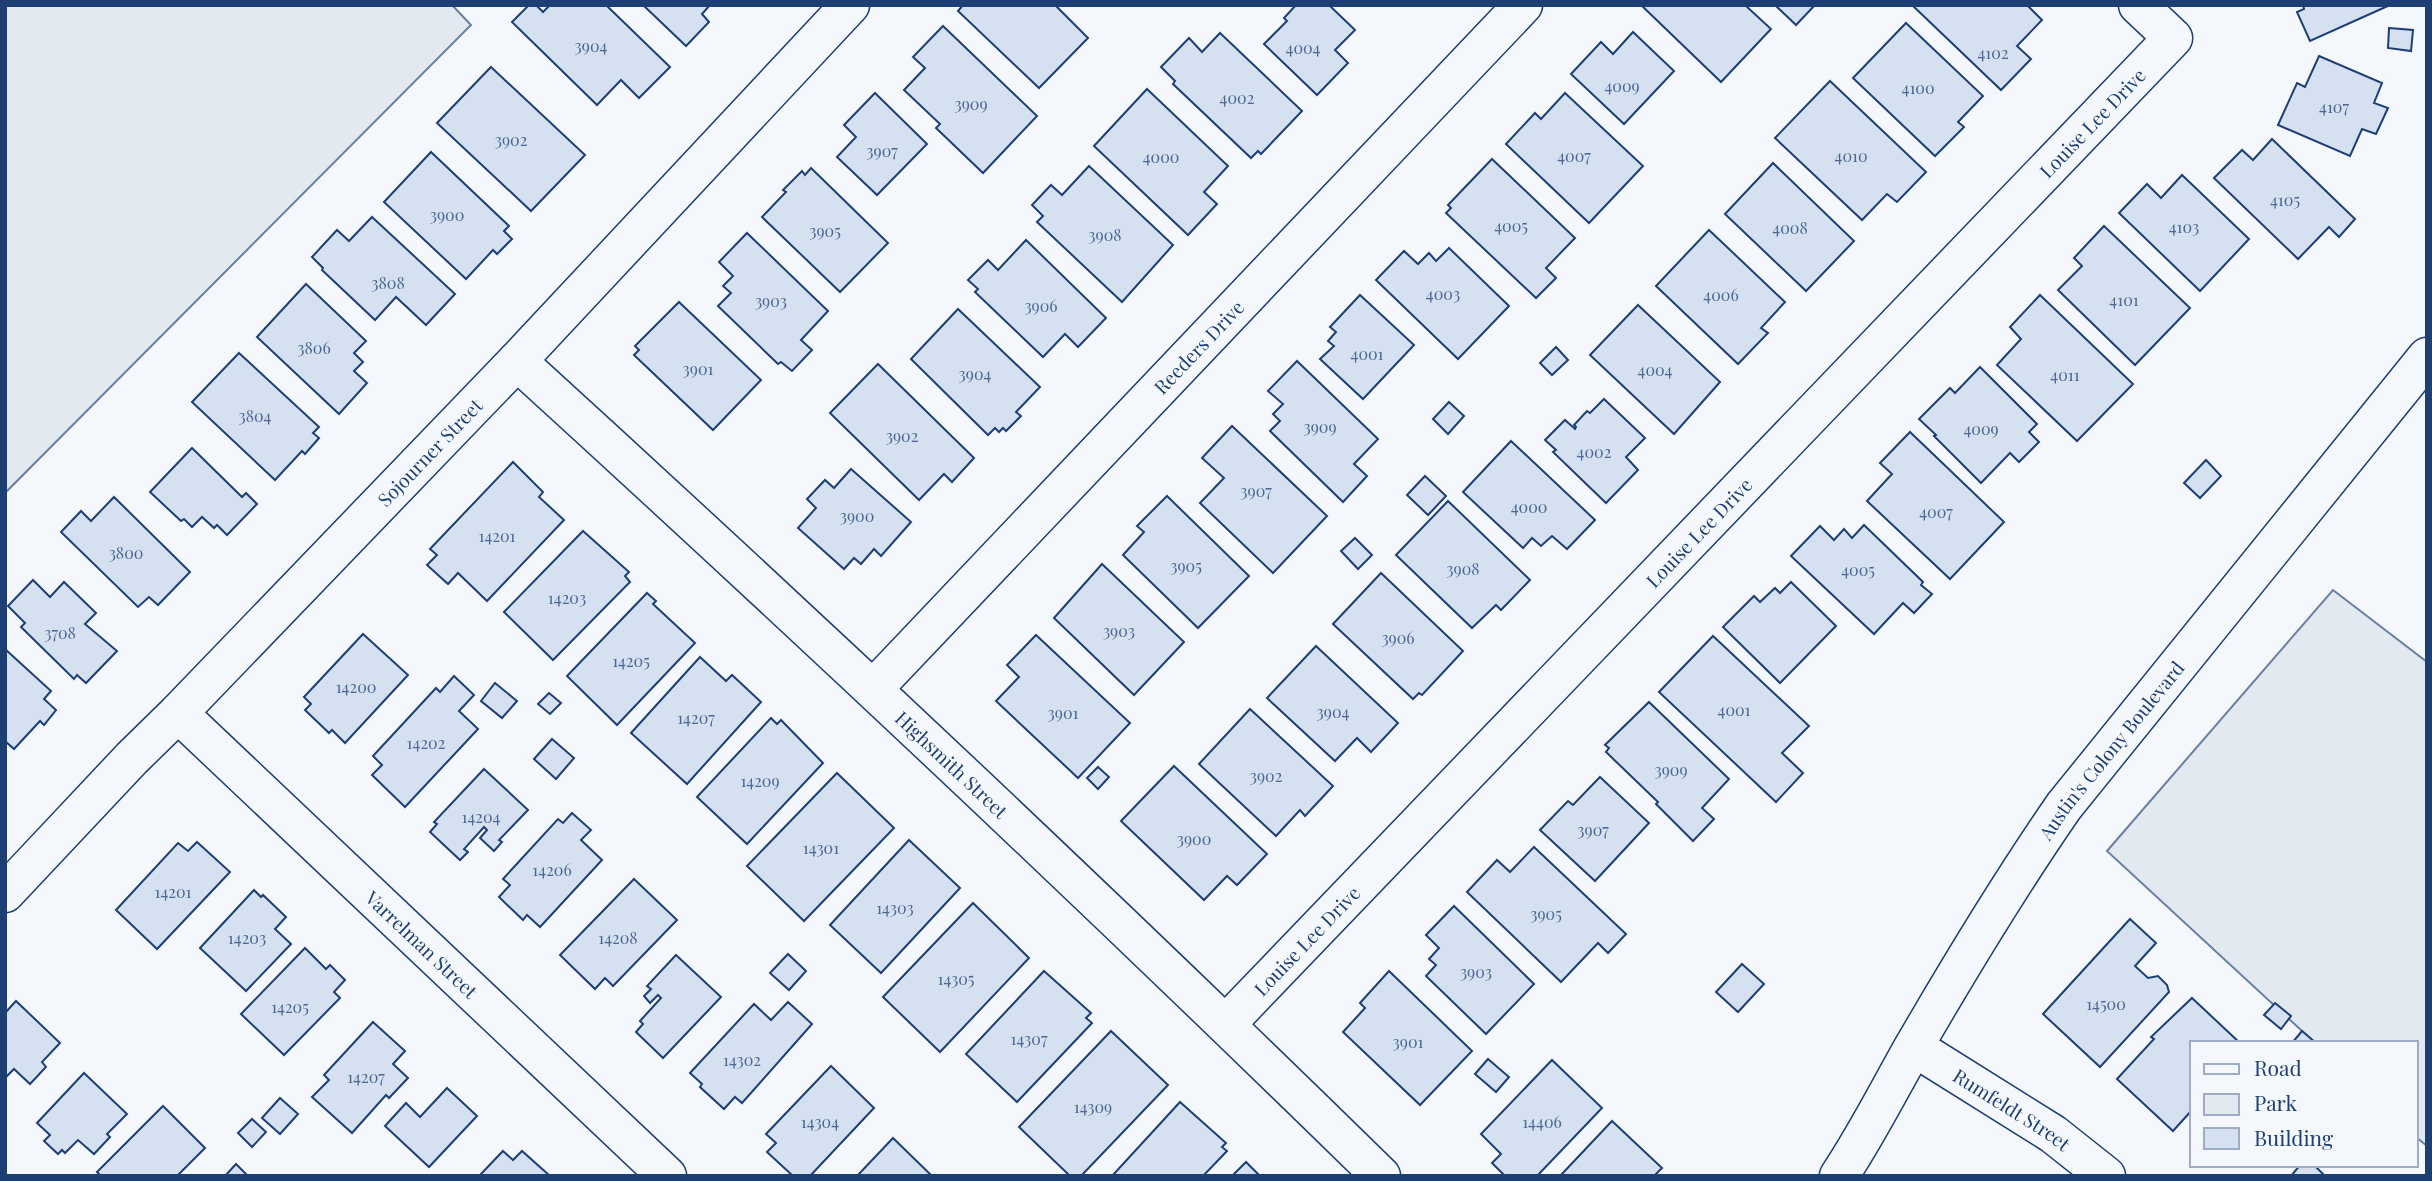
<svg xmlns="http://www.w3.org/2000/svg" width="2432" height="1181" viewBox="0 0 2432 1181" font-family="'Playfair Display',serif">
<rect width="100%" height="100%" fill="#f4f7fb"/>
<g fill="#e3e9f0" stroke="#687fa3" stroke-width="2">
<polygon points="5,5 452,5 471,25 5,493"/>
<polygon points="2333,590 2427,662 2427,1146 2416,1137 2416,1043 2315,1043 2107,851"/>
</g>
<g fill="#d5e0f0" stroke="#1d3f73" stroke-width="2">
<polygon points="529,5 536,5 543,12 550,5 606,5 670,67 639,98 621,80 597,105 512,22"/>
<polygon points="643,5 710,5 702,14 709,22 686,46"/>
<polygon points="963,5 1055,5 1088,38 1039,88 958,11"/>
<polygon points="1296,5 1329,5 1355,30 1335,50 1348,63 1317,95 1264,44 1287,21 1284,18"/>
<polygon points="1641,5 1745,5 1771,29 1721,82"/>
<polygon points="1775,5 1815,5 1796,25"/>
<polygon points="1912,5 2027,5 2042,20 2017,46 2031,59 2001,90"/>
<polygon points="2303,5 2390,5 2310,41 2297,12 2304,9"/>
<polygon points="1906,23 1983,96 1958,122 1964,127 1935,156 1853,78"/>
<polygon points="943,26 1037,116 983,173 936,128 940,124 904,90 925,68 913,57"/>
<polygon points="2389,28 2413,30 2411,51 2388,48"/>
<polygon points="1633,32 1674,71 1624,124 1571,74 1601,42 1613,54"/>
<polygon points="1220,33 1302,111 1261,154 1258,151 1251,158 1173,84 1175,81 1161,67 1189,38 1202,52"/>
<polygon points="2319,56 2382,83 2374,103 2388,108 2376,134 2362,129 2350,156 2278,125 2297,83 2305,87"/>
<polygon points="491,67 585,155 531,211 437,123"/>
<polygon points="1830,81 1926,172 1897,202 1887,194 1862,220 1775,138"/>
<polygon points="1147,89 1228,166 1204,192 1217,204 1188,235 1094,146"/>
<polygon points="875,93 927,144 877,195 837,157 856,137 844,125"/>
<polygon points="1565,93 1643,166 1589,223 1506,144 1535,113 1541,119"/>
<polygon points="2272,139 2355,219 2339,237 2329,227 2298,259 2214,178 2242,150 2253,160"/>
<polygon points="431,152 509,226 504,231 512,239 497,254 493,250 466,279 384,202"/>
<polygon points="1492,159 1575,238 1546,268 1556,278 1536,298 1446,213 1451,208 1448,205"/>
<polygon points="1773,163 1854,241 1806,291 1725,214"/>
<polygon points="1089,166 1173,245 1122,302 1037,222 1043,216 1032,205 1051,185 1062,195"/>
<polygon points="811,168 888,243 840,292 762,217 786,192 783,190 802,171 805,175"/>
<polygon points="2182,175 2249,239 2200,291 2119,213 2147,184 2161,198"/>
<polygon points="372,217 455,294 426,325 396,297 375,320 322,270 323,268 312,257 337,230 349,241"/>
<polygon points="2104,226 2190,308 2135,365 2058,290 2082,266 2074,258"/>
<polygon points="1709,230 1785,302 1761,328 1768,333 1738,364 1656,286"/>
<polygon points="747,233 828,311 801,340 812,350 792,371 781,362 778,364 718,306 731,293 723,286 733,276 719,262"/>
<polygon points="1026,240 1106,318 1078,347 1065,334 1043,357 975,292 978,289 968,280 988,260 998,270"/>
<polygon points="1449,248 1509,306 1458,359 1376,280 1404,251 1418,264 1429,253 1436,261"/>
<polygon points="306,284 366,341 354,353 363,362 354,371 367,383 339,414 257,337"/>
<polygon points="1360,295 1414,345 1363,399 1320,359 1334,346 1328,341 1336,332 1330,327"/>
<polygon points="2040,295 2133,384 2077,441 1997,365 2021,339 2010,327"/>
<polygon points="679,302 761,380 713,430 634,355 639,350 635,346"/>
<polygon points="1638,305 1720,382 1674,434 1590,355"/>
<polygon points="958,309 1040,387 1016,412 1021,416 1006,431 1003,428 999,432 995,428 988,435 911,359"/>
<polygon points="1556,347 1568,360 1552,375 1540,363"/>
<polygon points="239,353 319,427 313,433 319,438 305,454 302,451 275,480 192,402"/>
<polygon points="1297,361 1378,439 1354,464 1367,476 1343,502 1270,431 1280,421 1273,414 1283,404 1268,391"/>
<polygon points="878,364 974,458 952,482 944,474 919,500 830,413"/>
<polygon points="1980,367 2037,424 2029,432 2039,442 2019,462 2010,453 1981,483 1934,436 1936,435 1919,419 1950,388 1955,393"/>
<polygon points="1604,399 1645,438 1626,457 1638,470 1606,503 1553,452 1556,450 1545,440 1565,420 1575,429 1576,427 1574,425 1587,411 1590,413"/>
<polygon points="1449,402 1464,416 1448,434 1433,419"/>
<polygon points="1232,426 1327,516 1273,573 1200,503 1224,478 1202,458"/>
<polygon points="1910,432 2004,522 1950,579 1867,501 1892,474 1880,463"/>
<polygon points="1511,441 1595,520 1567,549 1552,536 1541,546 1532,538 1523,548 1463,492"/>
<polygon points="192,448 242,497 246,493 257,504 227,535 217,525 214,528 202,517 192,527 184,519 181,521 150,492"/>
<polygon points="2206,460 2221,476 2200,498 2184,483"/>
<polygon points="513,462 543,492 539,497 564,520 487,601 458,573 448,584 427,565 437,555 430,549"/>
<polygon points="851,469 911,522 881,556 874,549 861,564 854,558 844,569 798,528 816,508 807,499 825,480 834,488"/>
<polygon points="1425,476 1446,496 1428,515 1407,495"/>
<polygon points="1167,496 1249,576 1198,628 1123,555 1144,532 1137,526"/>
<polygon points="114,497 190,572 158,605 149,597 138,607 61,532 81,511 91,521"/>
<polygon points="1448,501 1530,580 1501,610 1496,605 1472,628 1396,555"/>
<polygon points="1864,525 1923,582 1921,585 1932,594 1914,613 1903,603 1874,634 1791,556 1820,526 1834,540 1844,529 1852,538"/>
<polygon points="583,531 629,572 625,576 630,582 553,660 504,612"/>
<polygon points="1355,538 1372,555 1358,569 1341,551"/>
<polygon points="1102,564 1184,642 1134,695 1054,618"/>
<polygon points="1381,573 1463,651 1422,695 1419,693 1413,699 1333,624"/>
<polygon points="33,580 50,597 64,582 96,613 85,624 117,651 86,683 77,675 74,679 21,627 25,623 8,606"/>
<polygon points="1791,582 1836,626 1780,683 1723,627 1754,596 1760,602 1775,588 1780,593"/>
<polygon points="647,593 656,601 653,604 695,643 617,725 567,676"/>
<polygon points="363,634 408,675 345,743 332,730 329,733 305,710 311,704 304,697"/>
<polygon points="1036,635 1130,723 1078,778 996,701 1019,677 1007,665"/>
<polygon points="1713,636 1809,726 1782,753 1803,773 1776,802 1659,692"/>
<polygon points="1316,646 1398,723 1371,752 1357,738 1335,761 1267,698"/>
<polygon points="5,649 51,691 44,699 56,710 44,725 40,721 14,749 5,741"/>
<polygon points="700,657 726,681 732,675 761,702 687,784 631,733"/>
<polygon points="454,676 474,695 459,711 478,729 405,807 372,775 382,765 373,756 436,688 440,692"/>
<polygon points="495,683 517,701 502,718 481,701"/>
<polygon points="549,693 561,703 550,714 538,704"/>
<polygon points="1649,702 1729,779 1702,808 1714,819 1693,841 1656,804 1658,802 1606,752 1609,748 1605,745"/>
<polygon points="1250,709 1333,786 1305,816 1300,810 1276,836 1199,764"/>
<polygon points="771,718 777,724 781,720 823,763 747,844 697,797"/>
<polygon points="552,739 574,758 556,779 534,759"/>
<polygon points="1174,766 1267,854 1237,885 1227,876 1204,900 1121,821"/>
<polygon points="1098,767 1109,777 1098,789 1087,778"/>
<polygon points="484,769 528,810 499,840 502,842 494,851 480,838 487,830 484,827 464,849 468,852 460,860 430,832 437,824 434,822"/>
<polygon points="837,773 894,828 804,921 747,866"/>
<polygon points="1600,777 1649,823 1595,881 1540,830 1568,801 1573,805"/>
<polygon points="572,813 591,830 581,840 602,860 540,927 527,915 523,920 499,897 510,885 503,879 558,819 563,823"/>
<polygon points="909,840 960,888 881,973 830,925"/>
<polygon points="197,842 230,872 157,949 116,910 178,843 188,851"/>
<polygon points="1534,847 1626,934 1608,953 1598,943 1561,982 1467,892 1497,860 1510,872"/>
<polygon points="634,879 677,920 613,986 605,978 595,989 560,955"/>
<polygon points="254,890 261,897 263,895 286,917 275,929 291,944 246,991 200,948"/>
<polygon points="973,903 1029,958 940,1052 883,997"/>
<polygon points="1454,906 1534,984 1486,1034 1426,976 1436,965 1429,959 1439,948 1426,935"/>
<polygon points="2130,919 2156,943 2135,966 2148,978 2158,976 2167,985 2169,992 2100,1067 2043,1014"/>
<polygon points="305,948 326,969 330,965 345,980 334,992 340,998 284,1055 241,1014"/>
<polygon points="788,954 806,971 789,990 770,973"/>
<polygon points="676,955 721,997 663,1058 636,1032 643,1024 640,1021 661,998 658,995 650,1003 644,996 651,989 647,986"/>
<polygon points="1742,964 1764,984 1738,1012 1716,992"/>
<polygon points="1044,971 1091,1013 1086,1018 1092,1023 1017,1102 966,1054"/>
<polygon points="1389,971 1472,1051 1420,1105 1343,1032 1365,1008 1360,1003"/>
<polygon points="2192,998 2240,1043 2192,1043 2192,1110 2173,1131 2117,1079 2154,1039 2151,1037"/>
<polygon points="16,1001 60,1043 42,1062 46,1067 30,1084 14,1069 5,1078 5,1013"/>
<polygon points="788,1002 812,1024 742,1103 735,1097 724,1109 700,1087 702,1084 690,1073 754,1004 771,1020"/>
<polygon points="2275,1003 2291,1016 2281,1029 2264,1015"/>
<polygon points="373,1022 405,1051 393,1064 408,1078 389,1098 386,1095 352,1133 312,1097 329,1080 324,1075"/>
<polygon points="1111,1031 1168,1085 1081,1176 1070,1176 1019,1127"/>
<polygon points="2302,1031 2316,1043 2292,1043"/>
<polygon points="1488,1059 1509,1077 1496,1092 1475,1074"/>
<polygon points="1552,1060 1602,1108 1537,1176 1505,1176 1492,1163 1501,1154 1481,1134"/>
<polygon points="831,1066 874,1108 810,1176 793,1176 767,1152 776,1143 766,1134"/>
<polygon points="84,1073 127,1114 107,1134 110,1137 94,1154 78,1140 65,1153 62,1150 58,1154 44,1141 50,1135 37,1123"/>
<polygon points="447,1088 477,1116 429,1167 385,1126 406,1103 420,1117"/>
<polygon points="280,1098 298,1114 280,1134 262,1118"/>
<polygon points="1180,1102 1226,1143 1222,1147 1227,1151 1203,1176 1112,1176"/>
<polygon points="163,1106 205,1148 177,1176 101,1176 97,1172"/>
<polygon points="252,1119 266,1132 252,1147 238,1133"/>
<polygon points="1612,1121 1662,1168 1654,1176 1560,1176"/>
<polygon points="893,1138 932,1176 857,1176"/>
<polygon points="503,1151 513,1160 522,1151 550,1176 479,1176"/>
<polygon points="1246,1162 1260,1176 1232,1176"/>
<polygon points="236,1164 248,1176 225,1176"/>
<polygon points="2300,1165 2314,1165 2325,1176 2291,1176"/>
</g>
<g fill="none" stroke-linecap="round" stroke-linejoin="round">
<defs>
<g id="minor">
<path id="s1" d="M517,361C810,628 1098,899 1381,1176"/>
<path id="s2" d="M874,688L1523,5"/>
<path id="s3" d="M178,713L667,1176"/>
<path id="s4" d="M5,893L132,758L178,713L517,361L850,5"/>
<path id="s5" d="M1226,1024L2173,38L2138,5"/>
<path id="s6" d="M1914,1047L2053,1134L2106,1176"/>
<path id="s7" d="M1839,1176C1867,1134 1889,1090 1914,1046C1961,965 2010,884 2064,806L2427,357"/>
</g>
</defs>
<use href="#minor" stroke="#1d3f73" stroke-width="41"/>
<use href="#minor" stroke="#f4f7fb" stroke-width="38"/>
</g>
<g text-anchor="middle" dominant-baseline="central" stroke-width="5" stroke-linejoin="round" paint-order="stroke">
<g font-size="16" fill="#4b6792">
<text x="591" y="45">3904</text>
<text x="1303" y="47">4004</text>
<text x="1993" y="52">4102</text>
<text x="1622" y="85">4009</text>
<text x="1918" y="87">4100</text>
<text x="1237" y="97">4002</text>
<text x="971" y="103">3909</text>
<text x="2334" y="106">4107</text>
<text x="511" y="139">3902</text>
<text x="882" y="150">3907</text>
<text x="1574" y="155">4007</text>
<text x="1851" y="155">4010</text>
<text x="1161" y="156">4000</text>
<text x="2285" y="199">4105</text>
<text x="447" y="214">3900</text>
<text x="1511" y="225">4005</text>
<text x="2184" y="226">4103</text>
<text x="1790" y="227">4008</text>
<text x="825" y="230">3905</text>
<text x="1105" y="234">3908</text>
<text x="388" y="282">3808</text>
<text x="1443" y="293">4003</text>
<text x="1721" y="294">4006</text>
<text x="2124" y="299">4101</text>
<text x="771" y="300">3903</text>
<text x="1041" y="305">3906</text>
<text x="314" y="347">3806</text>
<text x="1367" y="353">4001</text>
<text x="698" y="368">3901</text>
<text x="1655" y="369">4004</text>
<text x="975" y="373">3904</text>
<text x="2065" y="374">4011</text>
<text x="255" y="415">3804</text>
<text x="1320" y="426">3909</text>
<text x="1981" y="428">4009</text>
<text x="902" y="435">3902</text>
<text x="1594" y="451">4002</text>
<text x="1256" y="490">3907</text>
<text x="1529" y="506">4000</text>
<text x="1936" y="511">4007</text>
<text x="857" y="515">3900</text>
<text x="497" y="535">14201</text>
<text x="126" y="552">3800</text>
<text x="1186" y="565">3905</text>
<text x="1463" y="568">3908</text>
<text x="1858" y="569">4005</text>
<text x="567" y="597">14203</text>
<text x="1119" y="630">3903</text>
<text x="60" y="632">3708</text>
<text x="1398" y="637">3906</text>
<text x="631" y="660">14205</text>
<text x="356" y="686">14200</text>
<text x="1734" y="709">4001</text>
<text x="1333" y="711">3904</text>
<text x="1063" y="712">3901</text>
<text x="696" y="717">14207</text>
<text x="426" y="742">14202</text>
<text x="1671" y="769">3909</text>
<text x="1266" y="775">3902</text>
<text x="760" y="780">14209</text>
<text x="481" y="816">14204</text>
<text x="1593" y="829">3907</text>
<text x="1194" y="838">3900</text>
<text x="821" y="847">14301</text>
<text x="552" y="869">14206</text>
<text x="173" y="891">14201</text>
<text x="895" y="907">14303</text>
<text x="1546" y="913">3905</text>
<text x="247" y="937">14203</text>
<text x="618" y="937">14208</text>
<text x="1476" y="971">3903</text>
<text x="956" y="978">14305</text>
<text x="2106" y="1003">14500</text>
<text x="290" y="1006">14205</text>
<text x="1029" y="1038">14307</text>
<text x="1408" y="1041">3901</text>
<text x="742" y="1059">14302</text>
<text x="366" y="1076">14207</text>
<text x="1093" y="1106">14309</text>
<text x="820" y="1121">14304</text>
<text x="1542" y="1121">14406</text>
</g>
<g font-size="19" fill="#1d3f73" stroke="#f4f7fb">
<text stroke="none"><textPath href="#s5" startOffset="1250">Louise Lee Drive</textPath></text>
<text stroke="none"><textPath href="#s2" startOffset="471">Reeders Drive</textPath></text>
<text stroke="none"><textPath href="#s4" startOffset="612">Sojourner Street</textPath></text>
<text stroke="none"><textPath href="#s5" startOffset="682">Louise Lee Drive</textPath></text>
<text stroke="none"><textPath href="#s7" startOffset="506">Austin's Colony Boulevard</textPath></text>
<text stroke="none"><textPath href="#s1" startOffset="593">Highsmith Street</textPath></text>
<text stroke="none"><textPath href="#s5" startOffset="116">Louise Lee Drive</textPath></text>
<text stroke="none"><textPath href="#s3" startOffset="336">Varrelman Street</textPath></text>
<text stroke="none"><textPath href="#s6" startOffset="116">Rumfeldt Street</textPath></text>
</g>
</g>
<rect width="2432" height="1181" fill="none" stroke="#1d3f73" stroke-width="14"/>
<rect x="2190" y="1041" width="228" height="126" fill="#f4f7fb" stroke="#9eadc5" stroke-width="2"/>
<rect x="2204" y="1064" width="35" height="10" fill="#f4f7fb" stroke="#9eadc5" stroke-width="2"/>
<text x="2254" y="1076" font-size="21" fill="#1d3f73">Road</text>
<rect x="2204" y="1094" width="35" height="21" fill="#e3e9f0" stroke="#9eadc5" stroke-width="2"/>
<text x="2254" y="1111" font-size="21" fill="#1d3f73">Park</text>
<rect x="2204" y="1128" width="35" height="21" fill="#d5e0f0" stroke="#9eadc5" stroke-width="2"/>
<text x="2254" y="1146" font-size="21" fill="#1d3f73">Building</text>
</svg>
